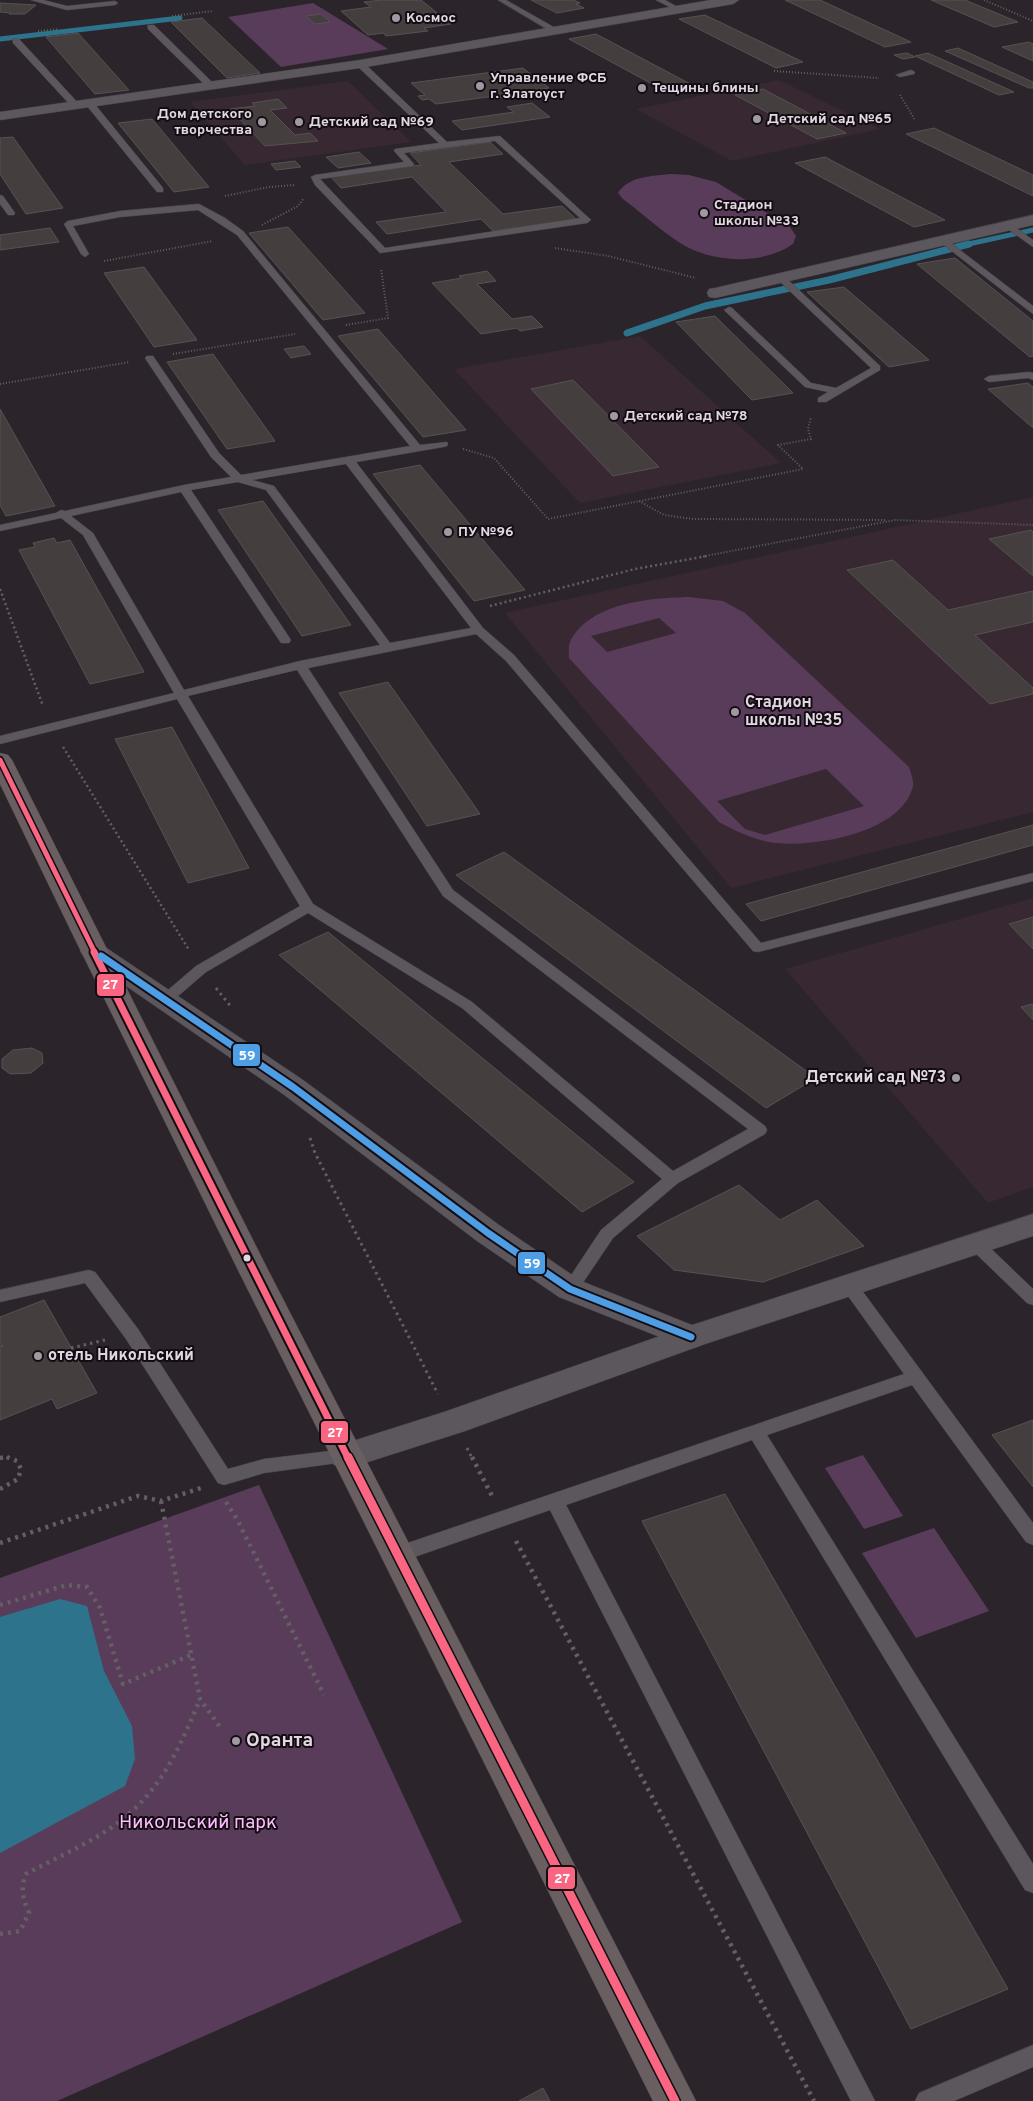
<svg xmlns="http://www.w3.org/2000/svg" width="1033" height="2101" viewBox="0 0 1033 2101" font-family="Overpass,sans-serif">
<rect width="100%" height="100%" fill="#2b252b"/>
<g fill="#372831">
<polygon points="779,80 880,129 732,161 636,109"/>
<polygon points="348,81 411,142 245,165 190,102"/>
<polygon points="640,336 781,463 580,503 454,369"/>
<polygon points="1033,497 1033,812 731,888 505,613"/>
<polygon points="1033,898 1033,1187 988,1203 785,969"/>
</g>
<g fill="#593c5a" fill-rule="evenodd">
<polygon points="313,3 388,49 281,67 228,17"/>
<path d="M671,174L689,175L716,182L790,227L796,236L793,244C764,264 720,263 689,248C669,238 642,213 623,199L618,193C628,176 653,176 671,174Z"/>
<path d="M689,597L723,601L745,613L909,767C911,773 914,781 913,786C902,834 809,849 769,842C751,838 735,831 719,822L569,658C569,653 568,646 570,642C590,602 651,598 689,597ZM659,618L676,633L607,652L591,636ZM826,769L864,806L765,835L745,829L717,801Z"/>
<polygon points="863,1455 903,1516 864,1529 825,1468"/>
<polygon points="259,1485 462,1922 57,2101 0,2101 0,1578"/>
<polygon points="934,1528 989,1611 916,1638 862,1553"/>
</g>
<polygon fill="#2d738c" points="60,1599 87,1606 104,1671 132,1726 135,1759 125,1786 0,1853 0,1617"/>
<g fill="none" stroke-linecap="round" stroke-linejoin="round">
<g stroke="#2d738c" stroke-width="5">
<polyline points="0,39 180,18"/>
<polyline points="964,245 1033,230"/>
</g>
<polyline stroke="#2d738c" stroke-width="7" points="627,333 705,306 829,280 969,244"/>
</g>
<g fill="#443e3e" stroke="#575252">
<polygon points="381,0 421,0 451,24 424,28 428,31 386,36 383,33 368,35 341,11 371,7 364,2"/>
<polygon points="531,0 573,0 580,3 576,4 584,8 557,13"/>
<polygon points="785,0 820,0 911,42 885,47"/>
<polygon points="931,0 965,0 1018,22 994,27"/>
<polygon points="0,3 36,5 25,14 9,14 10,13 0,12"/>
<polygon points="321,14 330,22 315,24 306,16"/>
<polygon points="705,15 803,62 776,68 679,19"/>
<polygon points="202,18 260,73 227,78 171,22"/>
<polygon points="78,33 129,90 95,94 46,37"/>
<polygon points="596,34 696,87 667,92 569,39"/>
<polygon points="1029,42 1033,44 1033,61 1002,47"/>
<polygon points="958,48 1033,82 1033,88 1029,88 945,51"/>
<polygon points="907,53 915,57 903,59 894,55"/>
<polygon points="928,53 1014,92 999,95 915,56"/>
<polygon points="523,68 549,88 512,94 515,96 497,98 495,96 436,104 429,99 422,100 418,96 425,95 411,83"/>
<polygon points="763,89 846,133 817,139 735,95"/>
<polygon points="278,99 287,108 270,110 295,135 310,133 318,141 265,146 230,109 255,106 252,103"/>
<polygon points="532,103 550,117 462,130 452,121 514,112 507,107"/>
<polygon points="152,119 209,187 174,192 118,123"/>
<polygon points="934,128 1033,175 1033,196 906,134"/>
<polygon points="13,137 63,208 26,214 0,174 0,138"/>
<polygon points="490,142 503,154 449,162 503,214 562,206 576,219 493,231 481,219 387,234 376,222 446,212 412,177 341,188 331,177 421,165 410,153"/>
<polygon points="359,152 371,163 338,168 326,157"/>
<polygon points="825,157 945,220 914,227 795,163"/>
<polygon points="295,161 301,167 276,170 271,164"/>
<polygon points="288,227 365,313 323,320 249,233"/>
<polygon points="50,228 59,242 0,250 0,235"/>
<polygon points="955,258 1033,321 1033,356 1030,357 917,264"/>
<polygon points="144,267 197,340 154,347 104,273"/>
<polygon points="487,271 496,281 477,284 512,319 532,316 543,327 520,331 517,328 481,334 432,283 462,278 459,276"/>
<polygon points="844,287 929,360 889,367 807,292"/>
<polygon points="715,316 793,393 752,400 676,322"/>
<polygon points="378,329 466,430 423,437 338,336"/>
<polygon points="304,346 311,354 291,358 284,349"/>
<polygon points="213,354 275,441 227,449 167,362"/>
<polygon points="573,380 659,467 613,476 531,389"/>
<polygon points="1028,383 1033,387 1033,428 988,389"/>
<polygon points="0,409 55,506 6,516 0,505"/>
<polygon points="420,465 525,590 474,601 373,474"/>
<polygon points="263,501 351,625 302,636 218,510"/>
<polygon points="1031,530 1033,532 1033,576 989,539"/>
<polygon points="54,538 57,543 70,540 144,672 90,684 19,550 35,547 33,543"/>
<polygon points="893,560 948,610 1033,591 1033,622 975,635 1033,688 1033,694 990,704 847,570"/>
<polygon points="388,682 480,814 427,826 339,693"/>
<polygon points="172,727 249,868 188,883 115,739"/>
<polygon points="1033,825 1033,845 761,921 746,904"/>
<polygon points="504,852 816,1078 766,1108 456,875"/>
<polygon points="1033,917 1033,949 1009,924"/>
<polygon points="328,932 634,1182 582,1212 279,955"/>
<polygon points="1033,1004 1033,1020 1021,1007"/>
<polygon points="32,1048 42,1053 43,1063 31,1073 10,1074 2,1068 2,1059 13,1050"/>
<polygon points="739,1185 780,1220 817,1200 864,1246 763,1282 674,1270 637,1236"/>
<polygon points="44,1300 97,1393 57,1409 52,1399 0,1420 0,1345 3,1347 0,1342 0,1317"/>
<polygon points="1033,1420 1033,1487 992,1435"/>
<polygon points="725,1494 1008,1989 911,2029 642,1521"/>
<polygon points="543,2088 550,2101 519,2101"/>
</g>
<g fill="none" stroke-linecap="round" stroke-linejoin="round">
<defs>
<g id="service">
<polygon points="31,0 43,0 67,6 115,1 118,3 115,5 67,10"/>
<polygon points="498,0 506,0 559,30 552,32"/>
<polygon points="656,0 665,0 681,9 676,10"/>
<polygon points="148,25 154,25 215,85 215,89 209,89 148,29"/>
<polygon points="13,39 19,39 79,104 79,108 73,108 13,43"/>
<path d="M357,62H363L447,142L500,136L591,220L587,223L380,253L315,185L311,177L315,175L404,162L394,151L395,149L439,143L357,66ZM495,141L580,218L385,248L320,179L413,166L414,164L404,153Z"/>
<polygon points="911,70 915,72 914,74 900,77 896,75"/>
<polygon points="87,102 93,102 163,188 163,192 157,192 87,106"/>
<polygon points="0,195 3,196 15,213 14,215 8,215 0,204"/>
<path d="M199,204L225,218L243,231L420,445L447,442L448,444L447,446L443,447L356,462L483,628L514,655L761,943L1033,873V881L758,952L753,951L506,661L476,634L308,668L453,890L765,1126L767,1130L765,1134L678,1183L613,1238L576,1293L570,1295L564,1293L562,1289L601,1230L662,1179L462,1008L308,913L206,972L170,1003H160L158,1000L160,997L196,966L300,906L177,699L0,744V736L174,693L83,535L61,518L0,531V525L56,513L61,510L65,511L184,485L231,477L211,457L145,358L147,356H153L219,453L241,475L410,446L237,235L198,210L120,217L73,226L89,254L85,257L81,254L64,224L68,221L120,211ZM346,464L471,628L390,643L274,486L252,480ZM238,482L266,490L380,645L300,661L184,690L93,533L71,516L181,492L281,643H289L291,640L191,490ZM297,670L443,896L748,1129L673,1171L472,1002L313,904L188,696Z"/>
<polygon points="1008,222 1033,240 1033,247 1005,227 1005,223"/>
<polygon points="943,237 1033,306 1033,314 940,242 939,240"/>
<polygon points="780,274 783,275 880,366 880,370 826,402 818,402 818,398 828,392 805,387 724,310 729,307 732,308 811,383 836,388 871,368 777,279 777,275"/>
<polygon points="1030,372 1033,373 1033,380 1028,378 989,382 984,379 989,376"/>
<polygon points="976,1238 982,1240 1033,1289 1033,1305 1027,1303 970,1248 968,1244 970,1240"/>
<polygon points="89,1270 95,1272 138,1329 228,1469 264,1459 346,1449 352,1451 355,1456 352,1461 264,1473 224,1485 218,1483 126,1339 85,1283 0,1302 0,1290"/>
<polygon points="849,1279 855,1281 1033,1523 1033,1545 1026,1542 912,1385 767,1435 1033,1864 1033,1893 1025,1890 752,1440 566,1505 875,2101 851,2101 550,1510 397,1563 390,1561 388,1555 390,1549 904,1374 843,1289 841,1285 843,1281"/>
<polygon points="1033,2045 1033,2067 954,2101 915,2101 919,2093"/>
</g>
<g id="minor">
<polygon points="711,0 739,0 733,4 360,68 0,120 0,112 360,60"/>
<polygon points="1033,215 1033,225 715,298 709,297 707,293 709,289 715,288"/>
<polygon points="93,943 102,945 303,1080 499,1225 581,1281 702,1329 707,1337 702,1345 691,1349 680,1345 559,1297 477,1241 283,1094 84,957 80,951 84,945"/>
</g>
<polygon id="tertiary" points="1033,1214 1033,1236 702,1345 465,1431 346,1469 334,1465 329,1456 334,1447 444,1412 680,1329"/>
<polygon id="primary" points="0,753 8,755 12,760 265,1264 696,2101 653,2101 235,1264 70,929 0,784"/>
</defs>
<use href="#service" stroke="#484348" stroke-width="1"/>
<use href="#minor" stroke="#484348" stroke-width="1"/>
<use href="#tertiary" stroke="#484348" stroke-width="1"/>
<use href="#primary" stroke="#484348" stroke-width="1"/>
<g stroke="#635f63" stroke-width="2" stroke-dasharray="1 2" stroke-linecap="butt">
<polyline points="984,0 1033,21"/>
<polyline points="172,16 213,11"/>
<polyline points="38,31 59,29"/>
<polyline points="774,71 879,78"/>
<polyline points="900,95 915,120"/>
<polyline points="225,196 269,187 295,185"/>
<polyline points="262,225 298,206 304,198"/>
<polyline points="555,248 608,256 696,278"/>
<polyline points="104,261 213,241"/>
<polyline points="346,325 388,318 381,269"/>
<polyline points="173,354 295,334"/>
<polyline points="0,384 130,362"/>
<polyline points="463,449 494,458 548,519 803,469 778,445 811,439 808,429 811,417"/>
<polyline points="639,501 664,515 693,519 887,520"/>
<polyline points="700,557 895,520 1033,525"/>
</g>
<g stroke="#635f63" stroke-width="2.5" stroke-dasharray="2 3" stroke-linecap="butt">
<polyline points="0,589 43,706"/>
<polyline points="490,606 635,569 707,556"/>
<polyline points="63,747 189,950"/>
</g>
<g stroke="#635f63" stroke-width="3" stroke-dasharray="2.5 4" stroke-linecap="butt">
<polyline points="216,988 232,1008"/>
<polyline points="310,1138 315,1153 438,1394"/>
<polyline points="71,1348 105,1340"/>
<polyline points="467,1448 472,1458"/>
<polyline points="0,1458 10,1458"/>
</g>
<g stroke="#635f63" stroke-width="4.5" stroke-dasharray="3 5" stroke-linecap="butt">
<polyline points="472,1457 492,1496"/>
<polyline points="0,1458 5,1457"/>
<polyline points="0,1489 18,1479 21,1469 17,1461 7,1457"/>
<polyline points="161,1501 200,1699 220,1727"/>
<polyline points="226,1502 238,1521 324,1695"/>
<polyline points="516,1541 814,2101"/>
<polyline points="0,1543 138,1496 161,1501 201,1488"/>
<polyline points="0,1605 67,1585 87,1587 100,1608 123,1684 191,1655"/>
<path d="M0,1934L20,1931L29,1913C23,1899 20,1888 26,1874C61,1855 101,1839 131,1812C165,1782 183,1740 200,1699"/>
</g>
<use href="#service" fill="#5c575c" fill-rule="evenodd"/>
<use href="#minor" fill="#5c575c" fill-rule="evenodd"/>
<use href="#tertiary" fill="#5c575c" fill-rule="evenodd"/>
<use href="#primary" fill="#695f61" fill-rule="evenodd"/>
<defs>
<polyline id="bus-1-far2" points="0,760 95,953"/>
<polyline id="bus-1-far1" points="94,952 348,1458"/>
<polyline id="bus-1" points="348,1457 675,2101"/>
<polyline id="bus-2" points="101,956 293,1087 488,1233 570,1289 691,1337"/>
</defs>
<use href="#bus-1-far2" stroke="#130d13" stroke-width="8"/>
<use href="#bus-1-far1" stroke="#130d13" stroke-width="11"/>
<use href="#bus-1" stroke="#130d13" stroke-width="12"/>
<use href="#bus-2" stroke="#130d13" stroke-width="11"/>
<use href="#bus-1-far2" stroke="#fa6682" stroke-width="5"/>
<use href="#bus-1-far1" stroke="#fa6682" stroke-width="7"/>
<use href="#bus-1" stroke="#fa6682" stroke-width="9"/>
<use href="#bus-2" stroke="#4d9ee5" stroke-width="7"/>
</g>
<g fill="#a199a1" stroke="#130d13" stroke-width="2">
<circle cx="396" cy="18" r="5"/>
<circle cx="480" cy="86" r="5"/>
<circle cx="642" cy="88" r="5"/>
<circle cx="757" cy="119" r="5"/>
<circle cx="262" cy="122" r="5"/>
<circle cx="299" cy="122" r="5"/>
<circle cx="704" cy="213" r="5"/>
<circle cx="614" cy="416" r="5"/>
<circle cx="448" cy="532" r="5"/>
<circle cx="735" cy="712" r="5"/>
<circle cx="956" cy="1078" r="5"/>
<circle cx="38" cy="1356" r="5"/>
<circle cx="236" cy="1741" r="5"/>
</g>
<circle fill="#e1d8e1" stroke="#130d13" stroke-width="2" cx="247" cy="1258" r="4.5"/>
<g text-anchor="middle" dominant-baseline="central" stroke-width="4" stroke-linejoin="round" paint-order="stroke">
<g font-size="14" font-weight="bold" fill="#e1d8e1" stroke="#130d13" text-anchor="start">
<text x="406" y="18">Космос</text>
<text x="490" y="78">Управление ФСБ<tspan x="490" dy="16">г. Златоуст</tspan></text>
<text x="652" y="88">Тещины блины</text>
<text x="252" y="114" text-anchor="end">Дом детского<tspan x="252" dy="16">творчества</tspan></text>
<text x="767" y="119">Детский сад №65</text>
<text x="309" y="122">Детский сад №69</text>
<text x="714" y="205">Стадион<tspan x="714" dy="16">школы №33</tspan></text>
<text x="624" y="416">Детский сад №78</text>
<text x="458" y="532">ПУ №96</text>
</g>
<g font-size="16" font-weight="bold" fill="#e1d8e1" stroke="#130d13" text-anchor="start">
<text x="745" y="703">Стадион<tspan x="745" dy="18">школы №35</tspan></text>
<text x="946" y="1078" text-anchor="end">Детский сад №73</text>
<text x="48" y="1356">отель Никольский</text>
</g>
<g font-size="19" font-weight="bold" fill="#e1d8e1" stroke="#130d13" text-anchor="start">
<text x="246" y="1741">Оранта</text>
</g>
<g font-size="19" fill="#febbfe" stroke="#130d13">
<text x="198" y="1823">Никольский парк</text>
</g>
</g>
<g stroke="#130d13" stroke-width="2">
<rect x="96" y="973" width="29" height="24" rx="5" fill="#fa6682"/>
<rect x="232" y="1043" width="29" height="24" rx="5" fill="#4d9ee5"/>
<rect x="517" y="1251" width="29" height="24" rx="5" fill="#4d9ee5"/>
<rect x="320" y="1420" width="29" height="24" rx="5" fill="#fa6682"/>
<rect x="547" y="1866" width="29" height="24" rx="5" fill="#fa6682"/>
</g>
<g font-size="14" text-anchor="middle" font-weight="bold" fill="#fff">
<text x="110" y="989">27</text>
<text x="247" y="1060">59</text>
<text x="532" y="1268">59</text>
<text x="335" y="1437">27</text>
<text x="562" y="1883">27</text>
</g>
</svg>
